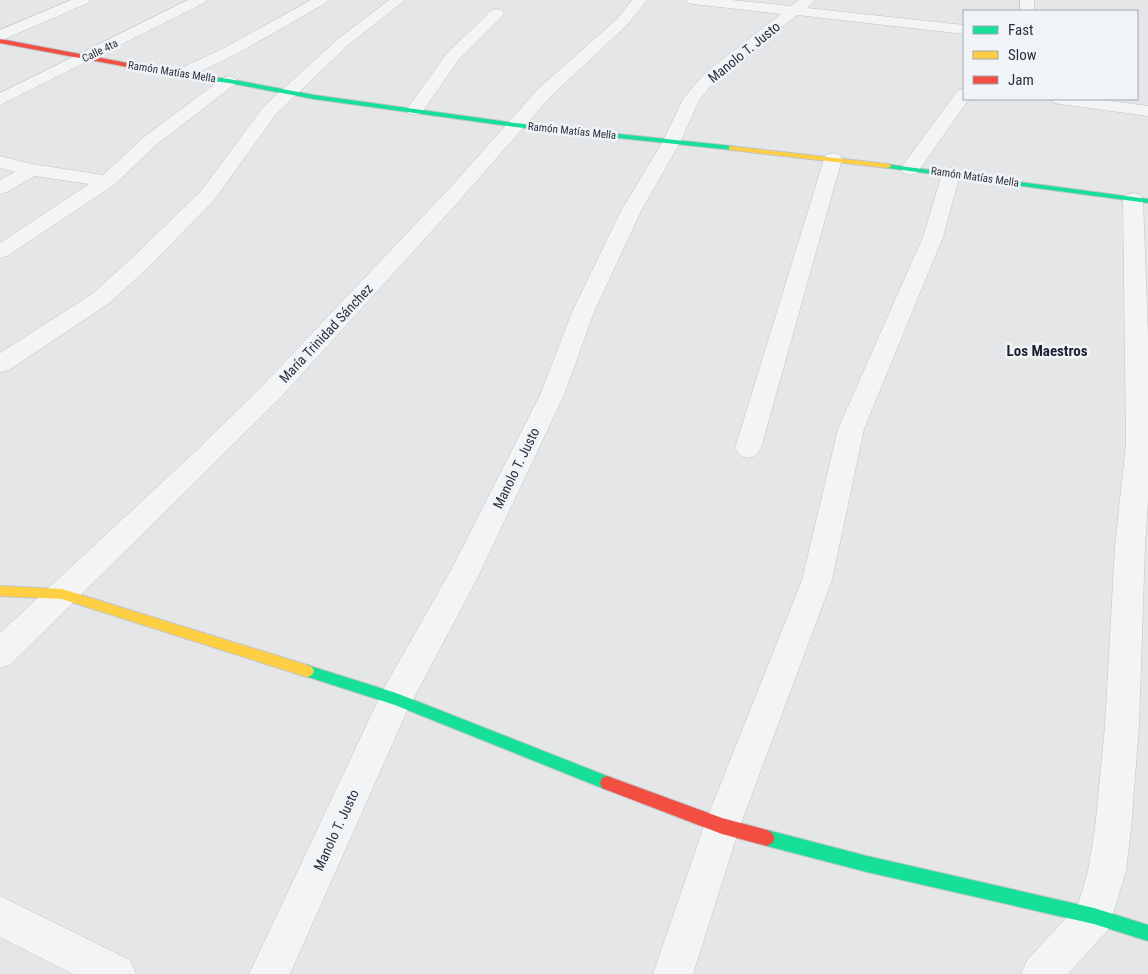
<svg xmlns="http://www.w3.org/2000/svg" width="1148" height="974" viewBox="0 0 1148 974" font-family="'Roboto Condensed',sans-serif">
<rect width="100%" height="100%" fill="#e4e6e8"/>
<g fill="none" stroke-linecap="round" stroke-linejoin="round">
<defs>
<g id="street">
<polygon points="71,0 90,0 88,3 0,41 0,30"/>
<polygon points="188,0 206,0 204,3 0,105 0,93"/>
<path d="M311,0H328L326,3C302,16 193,83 173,78L171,75L173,72L224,48Z"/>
<polygon points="389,0 405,0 348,45 276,114 215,199 148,268 108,304 9,370 0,372 0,353 92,294 132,258 201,191 264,106 338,39"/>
<polygon points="632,0 647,0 627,25 551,96 460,200 281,397 11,664 0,668 0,633 198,449 263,385 446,192 539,88 617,19"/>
<polygon points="686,0 731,0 791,6 799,0 815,0 807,8 964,25 964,34 797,15 717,79 699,100 681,141 641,211 594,312 564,395 478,577 408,709 290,974 249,974 384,688 452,568 540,395 572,312 621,211 663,141 683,99 705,73 781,14 693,4 688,3"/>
<rect x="1020" y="0" width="14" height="11"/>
<polygon points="497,9 502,10 504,13 502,16 459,59 421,114 415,115 409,114 406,110 447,53 492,10"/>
<polygon points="229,76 235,78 237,81 235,84 156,145 114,185 7,256 0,258 0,243 89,184 35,176 7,192 0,194 0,180 15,172 0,168 0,156 32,164 103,175 144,137 223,78"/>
<polygon points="964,89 964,99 969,99 917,173 910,175 903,173 901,169 903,165 958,90"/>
<polygon points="1052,99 1096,99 1148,106 1148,116 1060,104 1054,103"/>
<polygon points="833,153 840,155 842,159 761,448 757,455 748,458 739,455 735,448 824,159 826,155"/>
<polygon points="951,168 958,170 960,174 943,237 864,429 832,580 740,826 693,974 653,974 704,826 802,580 838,429 923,237 942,174 944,170"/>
<polygon points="1133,193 1140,195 1143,199 1148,335 1148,500 1145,546 1139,726 1131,829 1126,871 1108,930 1068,974 1021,974 1027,960 1078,905 1088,871 1095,829 1105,726 1115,546 1126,444 1123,199 1126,195"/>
<polygon points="0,896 130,960 136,974 73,974 0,937"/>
</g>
<g id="fast">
<polygon points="186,74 229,79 314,95 515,123 732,146 736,148 732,150 515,127 314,99 229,83 184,77 183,76"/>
<polygon points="885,164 1148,199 1148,203 888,168 885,168"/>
<polygon points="307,665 396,693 612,778 614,783 612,788 607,790 395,705 302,675 300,671 302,667"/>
<polygon points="767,830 867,856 1094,908 1148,925 1148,941 1094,924 867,872 767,846 762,843 759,838 762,833"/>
</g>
<g id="slow">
<polygon points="729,146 888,164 892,166 888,168 732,150 729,150"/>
<polygon points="0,586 62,589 307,665 312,667 314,671 312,675 307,677 62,599 0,596"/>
</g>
<g id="jam">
<polygon points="0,39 186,74 189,76 186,78 0,43"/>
<polygon points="607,776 722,818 767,830 772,833 775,838 772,843 767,846 722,834 602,788 600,783 602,778"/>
</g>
</defs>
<use href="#street" stroke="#c2c4c6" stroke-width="1"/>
<use href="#fast" stroke="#c2c4c6" stroke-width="2"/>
<use href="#slow" stroke="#c2c4c6" stroke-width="2"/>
<use href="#jam" stroke="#c2c4c6" stroke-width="2"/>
<use href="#street" fill="#f2f4f5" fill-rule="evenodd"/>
<use href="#fast" fill="#16e098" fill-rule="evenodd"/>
<use href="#slow" fill="#ffcf43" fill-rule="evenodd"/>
<use href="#jam" fill="#f24e42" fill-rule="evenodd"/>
</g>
<g text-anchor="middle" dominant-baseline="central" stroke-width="5" stroke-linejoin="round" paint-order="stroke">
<g font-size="11" fill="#2a3241" stroke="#f1f4f7">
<text transform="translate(100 51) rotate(-26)">Calle 4ta</text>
<text transform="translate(172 72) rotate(9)">Ramón Matías Mella</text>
<text transform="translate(572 131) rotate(6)">Ramón Matías Mella</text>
<text transform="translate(975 177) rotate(8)">Ramón Matías Mella</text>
</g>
<g font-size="14" fill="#2a3241" stroke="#f1f4f7">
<text transform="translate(744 52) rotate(-39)">Manolo T. Justo</text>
<text transform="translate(326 333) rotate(-47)">María Trinidad Sánchez</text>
<text transform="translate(516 468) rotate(-64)">Manolo T. Justo</text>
<text transform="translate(336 830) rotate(-65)">Manolo T. Justo</text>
</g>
<g font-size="15" font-weight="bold" fill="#1d2332" stroke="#f1f4f7">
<text x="1047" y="351">Los Maestros</text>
</g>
</g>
<rect x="963" y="10" width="175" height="90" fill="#f1f4f7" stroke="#a1a6ae"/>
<rect x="973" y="26" width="25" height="8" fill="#16e098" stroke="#a1a6ae"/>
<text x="1008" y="35" font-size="15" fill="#2a3241">Fast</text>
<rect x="973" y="51" width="25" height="8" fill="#ffcf43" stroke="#a1a6ae"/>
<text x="1008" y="60" font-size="15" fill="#2a3241">Slow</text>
<rect x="973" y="76" width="25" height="8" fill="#f24e42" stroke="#a1a6ae"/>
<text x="1008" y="85" font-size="15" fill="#2a3241">Jam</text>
</svg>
